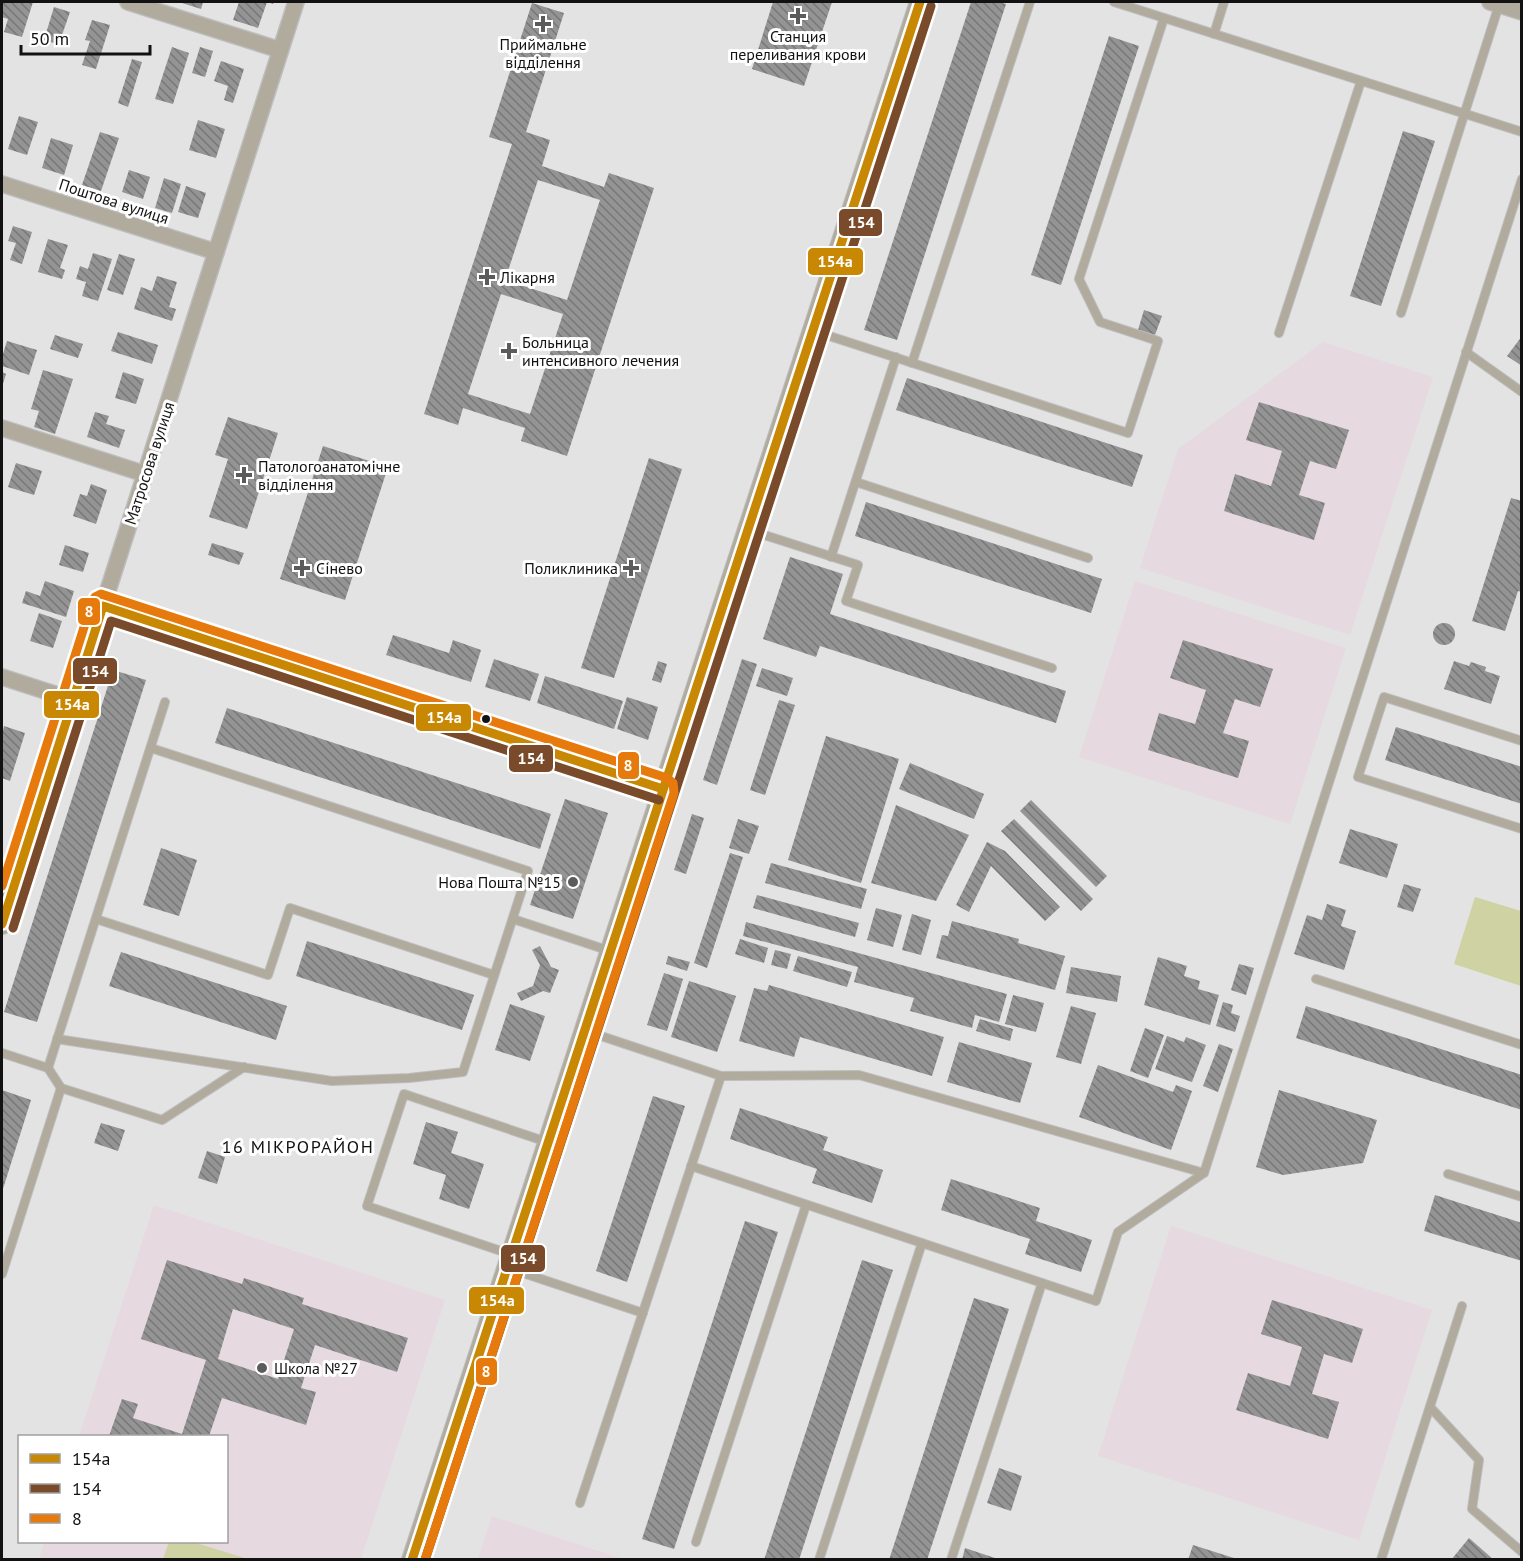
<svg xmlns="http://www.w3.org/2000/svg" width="1523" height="1561" viewBox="0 0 1523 1561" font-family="'PT Sans',sans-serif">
<defs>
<pattern id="building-back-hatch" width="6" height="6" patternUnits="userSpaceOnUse" patternTransform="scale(1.5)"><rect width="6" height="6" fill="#949494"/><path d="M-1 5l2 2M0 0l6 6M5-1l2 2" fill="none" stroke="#777778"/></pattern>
</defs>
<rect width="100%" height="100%" fill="#e3e3e3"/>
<g fill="#e6d9e0">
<polygon points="1323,342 1433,377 1350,635 1140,568 1178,449"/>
<polygon points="1135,581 1346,648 1290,824 1079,757"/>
<polygon points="154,1205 445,1300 361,1559 39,1560 44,1542 226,1542 226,1436 79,1436"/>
<polygon points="1171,1226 1432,1310 1359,1540 1098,1456"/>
<polygon points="492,1516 623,1559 478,1559"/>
</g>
<g fill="#cfd2a3">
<polygon points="1475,897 1521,911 1521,986 1454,964"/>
<polygon points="169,1542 193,1542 248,1559 163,1559"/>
</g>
<g fill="url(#building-back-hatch)" fill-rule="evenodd">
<polygon points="2,2 33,2 22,37 4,32 8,19 2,17"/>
<polygon points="179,2 203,2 201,9"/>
<polygon points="239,2 274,2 273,4 267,2 258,28 233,20"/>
<polygon points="773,2 832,2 804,86 752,69"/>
<polygon points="971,2 998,2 1006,4 897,340 864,330"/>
<path d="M532,3L564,13L526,132L550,140L542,166L604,187L609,173L654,188L567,456L521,441L525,428L463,408L458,425L424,414L512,144L489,137ZM538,180L600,200L567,300L505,280ZM501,294L563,314L530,414L468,394Z"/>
<polygon points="54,7 70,12 62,35 57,34 54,43 44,40"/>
<polygon points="92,20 110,25 96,69 82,65 90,41 85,40"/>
<polygon points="1109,36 1139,46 1061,285 1031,275"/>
<polygon points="172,47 189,53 173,104 155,99"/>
<polygon points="200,47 213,51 205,77 192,73"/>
<polygon points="132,59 142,62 128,107 118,103"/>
<polygon points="221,61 244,69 233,103 224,100 228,86 214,81"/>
<polygon points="19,116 38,122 27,155 8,149"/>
<polygon points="198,120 225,129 216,158 189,150"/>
<polygon points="1403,131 1435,141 1381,306 1350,296"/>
<polygon points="100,132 119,138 101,191 82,185"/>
<polygon points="51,138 73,145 64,175 42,168"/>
<polygon points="129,170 150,177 143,199 122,192"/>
<polygon points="164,178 181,184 172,213 155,208"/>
<polygon points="186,186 206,193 198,218 178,212"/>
<polygon points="13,226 32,232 22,264 10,260 16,243 8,241"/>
<polygon points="48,239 68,245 60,268 65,270 62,279 38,272"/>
<polygon points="93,253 112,259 98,301 82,296 86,282 76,279 80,266 88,269"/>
<polygon points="119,254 135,259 123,295 107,290"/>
<polygon points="157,276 177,282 169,307 176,309 172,321 134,309 141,287 152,291"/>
<polygon points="1144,310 1162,316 1155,335 1138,330"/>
<polygon points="118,332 158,345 152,364 111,351"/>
<polygon points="55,335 83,344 78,358 50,349"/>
<polygon points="1522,336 1522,366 1507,356"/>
<polygon points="7,341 37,350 29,375 2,366 2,357"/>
<polygon points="43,370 73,379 55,434 34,427 39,411 31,409"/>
<polygon points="2,372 6,374 2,387"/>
<polygon points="123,372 144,379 136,404 115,398"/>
<polygon points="907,378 1143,455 1132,487 896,410"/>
<polygon points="1259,402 1349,430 1336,469 1310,461 1299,495 1325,503 1314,540 1224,511 1235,474 1271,486 1282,451 1246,440"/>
<polygon points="95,412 109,416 106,424 125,430 119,448 87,437"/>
<polygon points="228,417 278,433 247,529 209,517 228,459 215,455"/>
<polygon points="323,446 388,467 345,600 280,579"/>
<polygon points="649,458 682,469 614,678 581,668"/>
<polygon points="16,463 42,471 34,495 8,487"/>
<polygon points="91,484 107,490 96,524 73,516 80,494 87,496"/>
<polygon points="1511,498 1522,501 1522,592 1518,591 1505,631 1472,621"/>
<polygon points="866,502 1102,579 1091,613 855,536"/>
<polygon points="212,543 244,553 239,565 208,555"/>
<polygon points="65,545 89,553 83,572 59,565"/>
<polygon points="790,557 843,574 830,614 1066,691 1056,723 820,646 816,657 763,639"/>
<polygon points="45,581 74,591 66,617 22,603 26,591 40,596"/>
<polygon points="39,613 62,621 53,648 30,641"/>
<circle cx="1444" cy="634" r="11"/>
<polygon points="393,635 449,653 453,640 481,650 471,682 386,655"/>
<polygon points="1183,640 1273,669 1260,707 1235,699 1223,733 1249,741 1238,778 1148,750 1159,713 1195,724 1206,690 1170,678"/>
<polygon points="494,659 539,674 530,701 485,687"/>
<polygon points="742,659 757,664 717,785 703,780"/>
<polygon points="658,661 667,664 661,683 652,680"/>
<polygon points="1454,661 1469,666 1471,662 1486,667 1485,671 1500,676 1491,704 1444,689"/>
<polygon points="762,668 793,678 787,696 756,686"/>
<polygon points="113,670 146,680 37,1022 4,1012"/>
<polygon points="545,676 623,701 614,729 537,703"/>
<polygon points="627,697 658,707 648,740 617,729"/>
<polygon points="779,700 795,705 765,795 750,790"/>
<polygon points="227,708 551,814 540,849 215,743"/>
<polygon points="4,726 25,733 10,781 2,778 2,735"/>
<polygon points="1396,727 1522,767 1522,804 1385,760"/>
<polygon points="826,736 899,759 861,883 788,860"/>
<polygon points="910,763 984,794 974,819 899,789"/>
<polygon points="565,799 608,813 573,919 530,905"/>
<polygon points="1031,800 1107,876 1096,887 1020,811"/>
<polygon points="896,805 969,835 936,901 871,883"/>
<polygon points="692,814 704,818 686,874 674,870"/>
<polygon points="738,819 759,826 749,854 729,848"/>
<polygon points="1014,819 1093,899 1081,911 1001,831"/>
<polygon points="1350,829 1398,844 1387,878 1339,863"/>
<polygon points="987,842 1005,851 1060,907 1045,921 991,866 969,912 956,905"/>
<polygon points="161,848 197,860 179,916 143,905"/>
<polygon points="730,853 743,857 707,968 694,963"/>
<polygon points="771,863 867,889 861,909 765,883"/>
<polygon points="1404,884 1421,889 1413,912 1397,907"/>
<polygon points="757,895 859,923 855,937 753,908"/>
<polygon points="1327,904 1346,910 1341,926 1356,931 1344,970 1294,954 1307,915 1322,920"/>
<polygon points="876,908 902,915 893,947 867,940"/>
<polygon points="912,914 931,920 921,955 902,950"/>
<polygon points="952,921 1019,939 1018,943 1065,956 1055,990 936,958 942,935 948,936"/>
<polygon points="746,922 1007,994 999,1022 975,1015 972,1028 910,1011 914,998 854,982 858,967 743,936"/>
<polygon points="740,939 768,948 764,963 735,954"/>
<polygon points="307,941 474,995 462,1030 296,976"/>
<polygon points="540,946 551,967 559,970 550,993 543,991 521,1001 517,993 533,986 540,965 532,950"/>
<polygon points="775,950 791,954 787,969 771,965"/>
<polygon points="121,952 287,1006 276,1040 109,986"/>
<polygon points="668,956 690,962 687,971 666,964"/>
<polygon points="798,956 852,972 847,987 793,971"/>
<polygon points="1158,957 1187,966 1184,976 1200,981 1198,989 1219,995 1210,1025 1144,1005"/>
<polygon points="1239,964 1254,968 1246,995 1231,990"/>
<polygon points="1071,967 1121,976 1117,1002 1066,993"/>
<polygon points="664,973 683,979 667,1031 647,1025"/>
<polygon points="689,981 736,996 717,1052 671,1037"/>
<polygon points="769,985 944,1037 932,1076 800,1037 794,1057 739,1041 754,988 767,991"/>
<polygon points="1013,995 1044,1003 1036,1032 1005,1024"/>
<polygon points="1223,1002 1233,1005 1231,1013 1240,1016 1235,1032 1216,1026"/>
<polygon points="510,1004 545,1016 530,1061 495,1050"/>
<polygon points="1071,1006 1096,1013 1081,1064 1056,1057"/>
<polygon points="1306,1006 1522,1075 1522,1110 1296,1038"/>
<polygon points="980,1019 1013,1029 1010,1041 976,1031"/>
<polygon points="1145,1028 1164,1035 1148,1078 1130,1071"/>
<polygon points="1167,1036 1184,1042 1186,1037 1206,1045 1192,1082 1155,1069"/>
<polygon points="959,1042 1032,1063 1020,1103 947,1082"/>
<polygon points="1219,1044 1233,1049 1218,1092 1203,1086"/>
<polygon points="1098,1065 1173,1092 1176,1085 1192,1091 1171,1150 1079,1117"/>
<polygon points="2,1090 31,1100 2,1192"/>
<polygon points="1279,1090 1377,1120 1363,1163 1283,1175 1256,1167"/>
<polygon points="653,1096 685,1106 627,1282 596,1271"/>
<polygon points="740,1108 828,1137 823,1150 883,1170 872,1203 812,1183 817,1169 730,1139"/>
<polygon points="426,1122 458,1132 451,1153 484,1164 469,1209 439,1199 446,1175 413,1164"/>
<polygon points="101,1123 125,1130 118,1151 94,1143"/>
<polygon points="207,1151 225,1157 217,1184 198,1178"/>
<polygon points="951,1179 1040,1208 1036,1221 1092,1240 1081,1272 1025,1254 1030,1239 941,1210"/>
<polygon points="1435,1195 1522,1223 1522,1261 1424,1231"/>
<polygon points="745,1221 778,1232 674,1549 642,1539"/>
<path d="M167,1260L242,1284L244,1278L304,1298L302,1304L408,1338L397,1372L315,1345L301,1388L316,1392L306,1425L222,1398L209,1436H109L122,1399L138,1404L133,1418L182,1434L206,1360L141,1339ZM233,1309L294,1329L278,1379L218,1359Z"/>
<polygon points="862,1260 893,1270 886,1290 799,1560 764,1560"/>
<polygon points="974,1298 1009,1309 927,1560 889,1560"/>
<polygon points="1272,1300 1363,1329 1352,1363 1324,1354 1312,1394 1339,1402 1328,1439 1236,1410 1248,1373 1290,1386 1302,1347 1261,1334"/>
<polygon points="999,1468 1022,1476 1011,1511 987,1503"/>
<polygon points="1469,1538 1494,1560 1451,1560"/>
<polygon points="1193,1545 1237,1559 1237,1560 1188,1560"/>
<polygon points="965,1548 998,1559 998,1560 962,1560"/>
</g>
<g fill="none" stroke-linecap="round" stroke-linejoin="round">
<defs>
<g id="service">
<polyline points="1114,2 1522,132"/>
<polyline points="1214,34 1224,2"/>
<polyline points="1401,313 1499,5"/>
<polyline points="814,331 1128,433 1158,341 1100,322 1079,279 1164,18"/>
<polyline points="1279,333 1361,81"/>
<polyline points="1466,352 1522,392"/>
<polyline points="912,363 1030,2"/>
<polyline points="856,482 1088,558"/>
<polyline points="749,530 858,565 846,601 1052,668"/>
<polyline points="831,557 896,357"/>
<polyline points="1522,741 1384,697 1358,777 1522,829"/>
<polyline points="96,919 268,975 290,908 494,975"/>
<polyline points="513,919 610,951"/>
<polyline points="1316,979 1522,1045"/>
<polyline points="586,1031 721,1076 859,1075 1204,1173"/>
<polyline points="57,1039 332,1081 409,1078 463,1072 528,871 151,748"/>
<polyline points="2,1053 48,1068 61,1088 162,1120 244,1067"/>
<polyline points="48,1068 165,702"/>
<polyline points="691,1166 1096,1301 1118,1232 1204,1173 1522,179"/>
<polyline points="1448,1174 1522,1197"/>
<polyline points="510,1254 367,1206 404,1094 547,1142"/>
<polyline points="508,1268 643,1313"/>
<polyline points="2,1274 61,1088"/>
<polyline points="1430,1407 1479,1460 1472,1509 1522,1552"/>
<polyline points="580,1503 721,1076"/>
<polyline points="696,1542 806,1205"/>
<polyline points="819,1560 922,1243"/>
<polyline points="951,1560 1042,1283"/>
<polyline points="1381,1560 1462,1306"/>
</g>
<g id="minor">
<polyline points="128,2 280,50"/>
<polyline points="1490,2 1522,12"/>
<polyline points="2,184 216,252"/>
<polyline points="2,428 145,474"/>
<polyline points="103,606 296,2"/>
<polyline points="2,677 73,700"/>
</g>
<g id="tertiary">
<polyline points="2,924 103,606 663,789"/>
<polyline points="412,1560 920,2"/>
</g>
</defs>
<use href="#service" stroke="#bdbdbe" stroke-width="10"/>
<use href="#minor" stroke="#bdbdbe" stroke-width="18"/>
<use href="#tertiary" stroke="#bdbdbe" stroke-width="22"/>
<use href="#service" stroke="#b1ab9e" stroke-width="8"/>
<use href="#minor" stroke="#b1ab9e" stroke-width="15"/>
<use href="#tertiary" stroke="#b1ab9e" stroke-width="20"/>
<defs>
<g id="bus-1">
<polyline points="2,924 103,606 663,789"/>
<polyline points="412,1560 920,2"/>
</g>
<g id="bus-2">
<polyline points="13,928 111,621 659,800"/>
<polyline points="425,1560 931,6"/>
</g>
<polyline id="bus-3" points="2,886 92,602 95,597 101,594 667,778 673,783 674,793 425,1560"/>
</defs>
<use href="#bus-1" stroke="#fff" stroke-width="14"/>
<use href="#bus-2" stroke="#fff" stroke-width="14"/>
<use href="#bus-3" stroke="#fff" stroke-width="14"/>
<use href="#bus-1" stroke="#c98804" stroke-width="9"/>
<use href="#bus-2" stroke="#7a4b2a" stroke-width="9"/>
<use href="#bus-3" stroke="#e77a0c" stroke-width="9"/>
</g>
<g fill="#5b5b5c" stroke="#fff" stroke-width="2">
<path d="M795 7h6v6h6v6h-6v6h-6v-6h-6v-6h6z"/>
<path d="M540 15h6v6h6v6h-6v6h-6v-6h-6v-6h6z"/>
<path d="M484 268h6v6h6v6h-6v6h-6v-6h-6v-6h6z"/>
<path d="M506 342h6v6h6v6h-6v6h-6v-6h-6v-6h6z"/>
<path d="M241 466h6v6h6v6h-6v6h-6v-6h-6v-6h6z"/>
<path d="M299 559h6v6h6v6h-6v6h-6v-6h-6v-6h6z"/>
<path d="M628 559h6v6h6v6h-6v6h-6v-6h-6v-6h6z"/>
<circle cx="573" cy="882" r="6"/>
<circle cx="262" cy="1368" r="6"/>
</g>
<circle fill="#121213" stroke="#fff" stroke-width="2" cx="486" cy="719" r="5"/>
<g text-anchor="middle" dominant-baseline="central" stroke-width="6" stroke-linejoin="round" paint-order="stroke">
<g font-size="16" fill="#121213" stroke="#fff" text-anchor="start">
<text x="798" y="36" text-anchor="middle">Станция<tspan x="798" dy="18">переливания крови</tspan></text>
<text x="543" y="44" text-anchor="middle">Приймальне<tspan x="543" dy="18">відділення</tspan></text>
<text x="500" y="277">Лікарня</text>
<text x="522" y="342">Больница<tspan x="522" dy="18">интенсивного лечения</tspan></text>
<text x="258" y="466">Патологоанатомічне<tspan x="258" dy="18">відділення</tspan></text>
<text x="316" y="568">Сінево</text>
<text x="618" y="568" text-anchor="end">Поликлиника</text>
<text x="561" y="882" text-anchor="end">Нова Пошта №15</text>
<text x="274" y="1368">Школа №27</text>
</g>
<g font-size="16" fill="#121213" stroke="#fff">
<text transform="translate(114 201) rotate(18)">Поштова вулиця</text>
<text transform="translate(149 463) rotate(-72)">Матросова вулиця</text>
</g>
<g font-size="18" letter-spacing="1.5" fill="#121213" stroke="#fff">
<text x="298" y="1146">16 МІКРОРАЙОН</text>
</g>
</g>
<g stroke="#fff" stroke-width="2">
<rect x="838" y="208" width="45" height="29" rx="6" fill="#7a4b2a"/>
<rect x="807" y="247" width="57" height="29" rx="6" fill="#c98804"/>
<rect x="77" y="597" width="24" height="29" rx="6" fill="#e77a0c"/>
<rect x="72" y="657" width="46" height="28" rx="6" fill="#7a4b2a"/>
<rect x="43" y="690" width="57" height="29" rx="6" fill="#c98804"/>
<rect x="415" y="703" width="57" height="29" rx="6" fill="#c98804"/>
<rect x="508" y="744" width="46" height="29" rx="6" fill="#7a4b2a"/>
<rect x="617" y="751" width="23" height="29" rx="6" fill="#e77a0c"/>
<rect x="500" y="1244" width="46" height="29" rx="6" fill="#7a4b2a"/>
<rect x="468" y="1286" width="57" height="29" rx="6" fill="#c98804"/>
<rect x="475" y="1357" width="23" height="29" rx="6" fill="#e77a0c"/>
</g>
<g font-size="16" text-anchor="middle" font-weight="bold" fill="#fff">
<text x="861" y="228">154</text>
<text x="835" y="267">154а</text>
<text x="89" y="617">8</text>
<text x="95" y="677">154</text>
<text x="72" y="710">154а</text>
<text x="444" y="723">154а</text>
<text x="531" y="764">154</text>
<text x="628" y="771">8</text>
<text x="523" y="1264">154</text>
<text x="497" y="1306">154а</text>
<text x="486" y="1377">8</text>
</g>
<rect width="1523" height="1561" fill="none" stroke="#121213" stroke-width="6"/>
<rect x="18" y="1435" width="210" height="108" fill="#ffffff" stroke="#a0a0a1" stroke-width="1.5"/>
<rect x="30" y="1454" width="30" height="9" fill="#c98804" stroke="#a0a0a1" stroke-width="1.5"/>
<text x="72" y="1465" font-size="18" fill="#121213">154а</text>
<rect x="30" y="1484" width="30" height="9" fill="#7a4b2a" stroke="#a0a0a1" stroke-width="1.5"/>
<text x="72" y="1495" font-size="18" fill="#121213">154</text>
<rect x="30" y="1514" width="30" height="9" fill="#e77a0c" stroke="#a0a0a1" stroke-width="1.5"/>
<text x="72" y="1525" font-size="18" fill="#121213">8</text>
<path d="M21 45v9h129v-9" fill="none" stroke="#121213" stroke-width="3"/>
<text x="30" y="45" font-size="18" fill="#121213" stroke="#ffffff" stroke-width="4.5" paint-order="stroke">50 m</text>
</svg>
